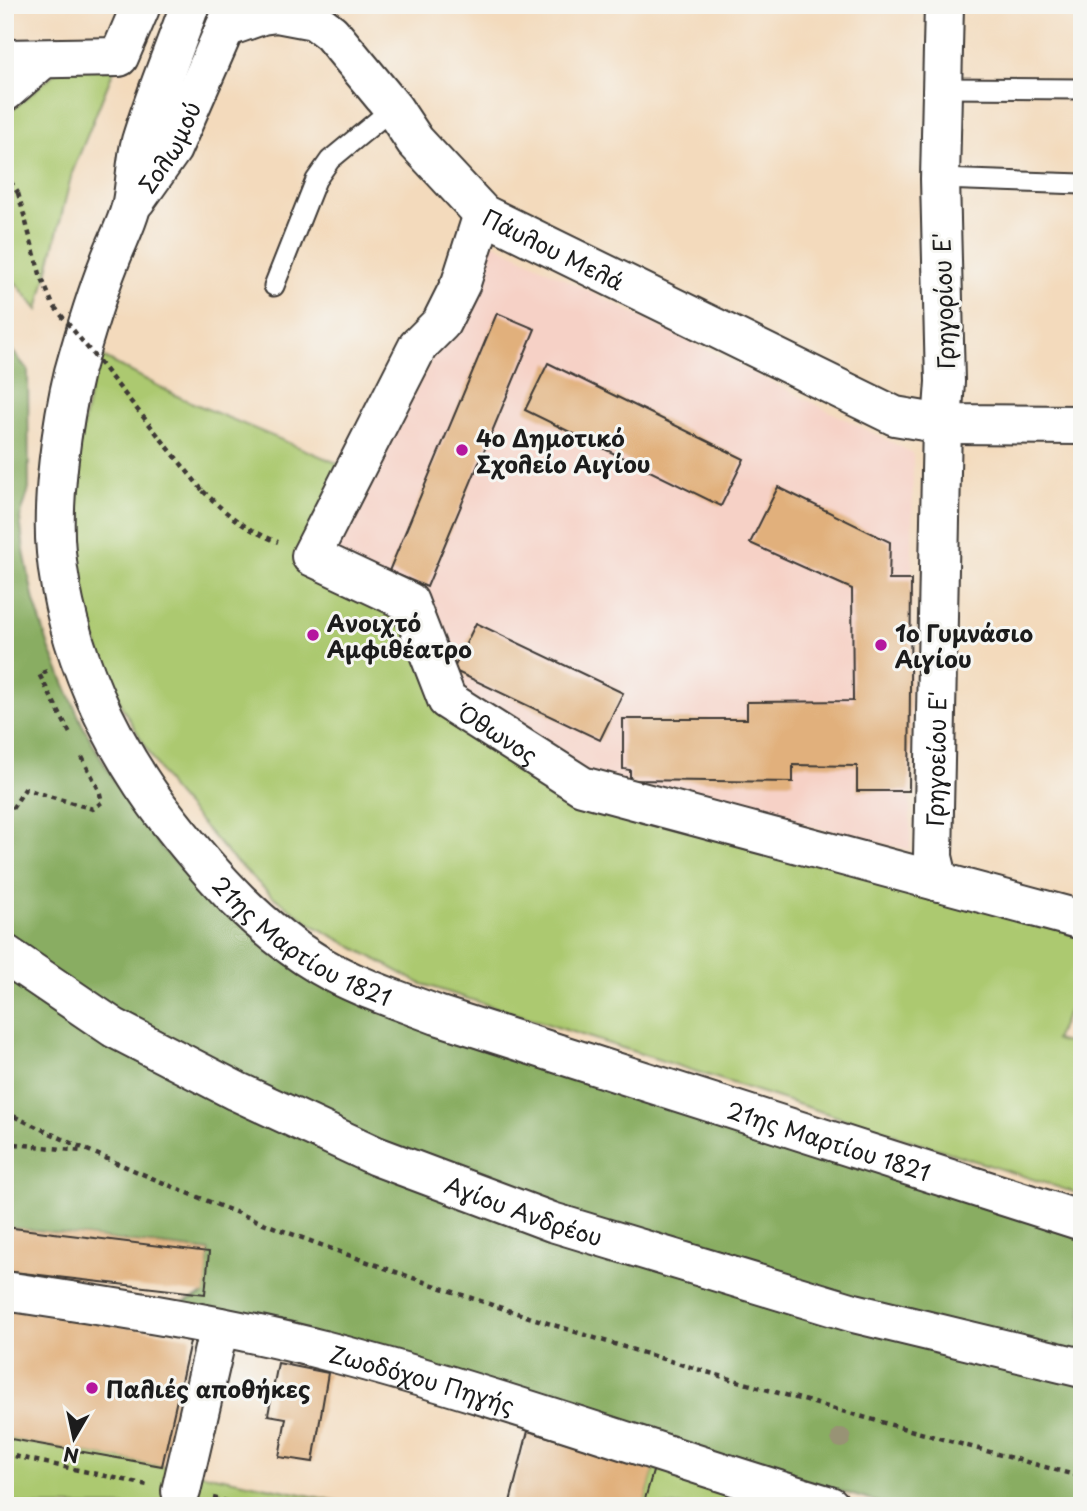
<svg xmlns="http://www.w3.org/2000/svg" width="1087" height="1511" viewBox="0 0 1087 1511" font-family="'Playpen Sans',sans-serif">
<rect width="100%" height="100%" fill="#f6f6f2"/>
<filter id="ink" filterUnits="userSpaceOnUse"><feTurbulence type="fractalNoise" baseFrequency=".0143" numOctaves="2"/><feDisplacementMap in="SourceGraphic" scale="14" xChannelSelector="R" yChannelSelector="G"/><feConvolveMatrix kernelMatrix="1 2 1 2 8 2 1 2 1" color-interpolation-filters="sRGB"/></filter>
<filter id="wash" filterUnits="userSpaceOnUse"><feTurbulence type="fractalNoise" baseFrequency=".00686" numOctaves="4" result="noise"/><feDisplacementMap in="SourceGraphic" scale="28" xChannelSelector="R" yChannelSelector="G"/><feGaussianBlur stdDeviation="1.57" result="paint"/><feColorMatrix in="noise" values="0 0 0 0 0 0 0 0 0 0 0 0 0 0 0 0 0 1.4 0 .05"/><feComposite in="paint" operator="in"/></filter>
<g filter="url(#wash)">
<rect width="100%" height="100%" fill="#f3dabc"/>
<polygon fill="#f6d1c6" points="491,242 913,453 910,850 586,772 459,690 333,553"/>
<g fill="#acc970" stroke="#647246" stroke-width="2">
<polygon points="115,67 72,173 38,310 5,270 5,116 61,68"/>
<polygon points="97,354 181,398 356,471 312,556 409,602 447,700 582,786 1082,920 1082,982 1055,1040 1082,1047 1082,1195 419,983 314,926 271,895 230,856 171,789 122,707 98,648 79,589 72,542 73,477"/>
<polygon points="5,1438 199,1473 360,1506 33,1506 5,1501"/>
<polygon points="654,1468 779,1506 643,1506"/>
</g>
<polygon fill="#89ad62" stroke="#52643f" stroke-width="2" points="5,342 28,370 29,489 20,518 24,551 34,601 50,650 82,724 125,800 159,845 209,897 299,966 1082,1238 1082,1506 890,1506 782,1474 157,1313 204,1294 209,1251 5,1227"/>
<g id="blocks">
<g fill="#e1b07c">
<polygon points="497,313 535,329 427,587 389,571"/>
<polygon points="548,363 744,459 721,506 525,410"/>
<polygon points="778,487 890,542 889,580 911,580 909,791 857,791 857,766 793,765 793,782 630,780 630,770 623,769 623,719 747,719 747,702 853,701 852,589 750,543"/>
<polygon points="476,623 623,693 600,740 453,670"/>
<polygon points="5,1227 209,1252 205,1294 5,1271"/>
<polygon points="5,1308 191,1337 162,1466 5,1438"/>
<polygon points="278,1363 328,1373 313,1462 279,1457 286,1418 268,1415"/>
<polygon points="528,1431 654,1468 643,1506 509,1506"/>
</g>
</g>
</g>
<g filter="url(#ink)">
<use href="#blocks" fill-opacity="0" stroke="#3c3834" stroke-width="2"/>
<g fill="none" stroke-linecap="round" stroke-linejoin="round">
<defs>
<g id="lane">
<polyline points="940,88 1082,89"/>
<polyline points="940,179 1082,184"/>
<polyline points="274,286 316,180 330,160 393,108"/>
</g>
<g id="street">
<polyline points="5,59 119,57 140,8"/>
<polyline points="5,92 43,59"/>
<path id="s1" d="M483,214L461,283L441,323L418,346L311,556L409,602L447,700L582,786L1082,920"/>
<path id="s2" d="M939,882L933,857L942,424L945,382L940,179L944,5"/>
<path id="s3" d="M5,954L114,1028L236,1091L376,1156L552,1222L854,1313L1082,1368"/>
<polyline points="181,1491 219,1327"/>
</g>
<g id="secondary">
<path id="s4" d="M225,28L262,15L277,13L314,20L331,33L393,108L415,141L483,214L895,416L942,424L1082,425"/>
<path id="s5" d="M5,1291C112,1307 218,1323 323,1350C494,1394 661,1455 830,1506"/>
</g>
<g id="primary">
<path id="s6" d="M190,5C174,50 155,95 141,141C135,163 136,186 131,207C126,226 116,244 109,263C95,298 84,336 74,372C62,421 51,502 56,552C65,648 110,745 169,821C212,876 260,930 321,966C357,987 398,1000 437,1015L1082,1221"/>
<path id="s7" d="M136,200L172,149L235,5"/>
</g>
</defs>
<use href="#lane" stroke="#3c3834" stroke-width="23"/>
<use href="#street" stroke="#3c3834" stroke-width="42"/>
<use href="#secondary" stroke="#3c3834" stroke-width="42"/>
<use href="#primary" stroke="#3c3834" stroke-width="42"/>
<g stroke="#3c3834" stroke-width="4.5" stroke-dasharray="5 5" stroke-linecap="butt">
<polyline points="5,173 18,193"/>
<path d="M203,491C230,517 243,528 278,542"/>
<polyline points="47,671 39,674 72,737"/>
<polyline points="5,809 10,812 25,789 93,809 102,802 99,790 82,757"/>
<path d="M5,1112C348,1276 716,1378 1082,1477"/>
<polyline points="5,1143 82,1151"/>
<polyline points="5,1454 147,1485"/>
<polyline points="213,1498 247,1506"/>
</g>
<use href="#lane" stroke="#fff" stroke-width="19"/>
<use href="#street" stroke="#fff" stroke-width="38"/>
<use href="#secondary" stroke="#fff" stroke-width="38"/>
<use href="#primary" stroke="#fff" stroke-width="38"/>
<polyline stroke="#3c3834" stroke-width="4.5" stroke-dasharray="5 5" stroke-linecap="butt" points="18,193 40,274 53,305 203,491"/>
</g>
<circle fill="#989374" cx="841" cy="1438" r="10"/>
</g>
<g fill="#b5179e" stroke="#f6f6f2" stroke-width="2.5">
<circle cx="462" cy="450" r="7"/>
<circle cx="313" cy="635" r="7"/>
<circle cx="881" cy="645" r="7"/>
<circle cx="92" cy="1388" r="7"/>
</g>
<g text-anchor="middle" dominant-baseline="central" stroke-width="6" stroke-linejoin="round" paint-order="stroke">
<g font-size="23" fill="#1c1c1c" stroke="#f6f6f2">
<text stroke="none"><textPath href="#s7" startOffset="63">Σολωμού</textPath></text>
<text stroke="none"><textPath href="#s4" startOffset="429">Πάυλου Μελά</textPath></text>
<text transform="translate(943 301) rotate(-92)">Γρηγορίου Ε'</text>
<text stroke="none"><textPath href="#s1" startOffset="660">Όθωνος</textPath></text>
<text stroke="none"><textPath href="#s2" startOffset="124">Γρηγοείου Ε'</textPath></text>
<text stroke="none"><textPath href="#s6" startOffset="1045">21ης Μαρτίου 1821</textPath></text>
<text stroke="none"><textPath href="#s6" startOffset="1612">21ης Μαρτίου 1821</textPath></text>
<text stroke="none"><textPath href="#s3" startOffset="581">Αγίου Ανδρέου</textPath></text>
<text stroke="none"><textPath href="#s5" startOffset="427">Ζωοδόχου Πηγής</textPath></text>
</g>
<g font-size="23" font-weight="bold" fill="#1c1c1c" stroke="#f6f6f2" text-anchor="start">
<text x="476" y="437">4ο Δημοτικό<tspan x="476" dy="26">Σχολείο Αιγίου</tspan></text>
<text x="327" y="622">Aνοιχτό<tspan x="327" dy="26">Aμφιθέατρο</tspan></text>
<text x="895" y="632">1ο Γυμνάσιο<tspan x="895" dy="26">Αιγίου</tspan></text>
<text x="106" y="1388">Παλιές αποθήκες</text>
</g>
</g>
<rect width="1087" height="1511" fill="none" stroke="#f6f6f2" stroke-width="28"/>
<g transform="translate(74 1438) rotate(189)" stroke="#f6f6f2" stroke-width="5" paint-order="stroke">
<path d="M0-5L12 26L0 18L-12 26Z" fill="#1c1c1c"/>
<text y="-10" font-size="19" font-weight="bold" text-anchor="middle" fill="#1c1c1c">N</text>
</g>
</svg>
